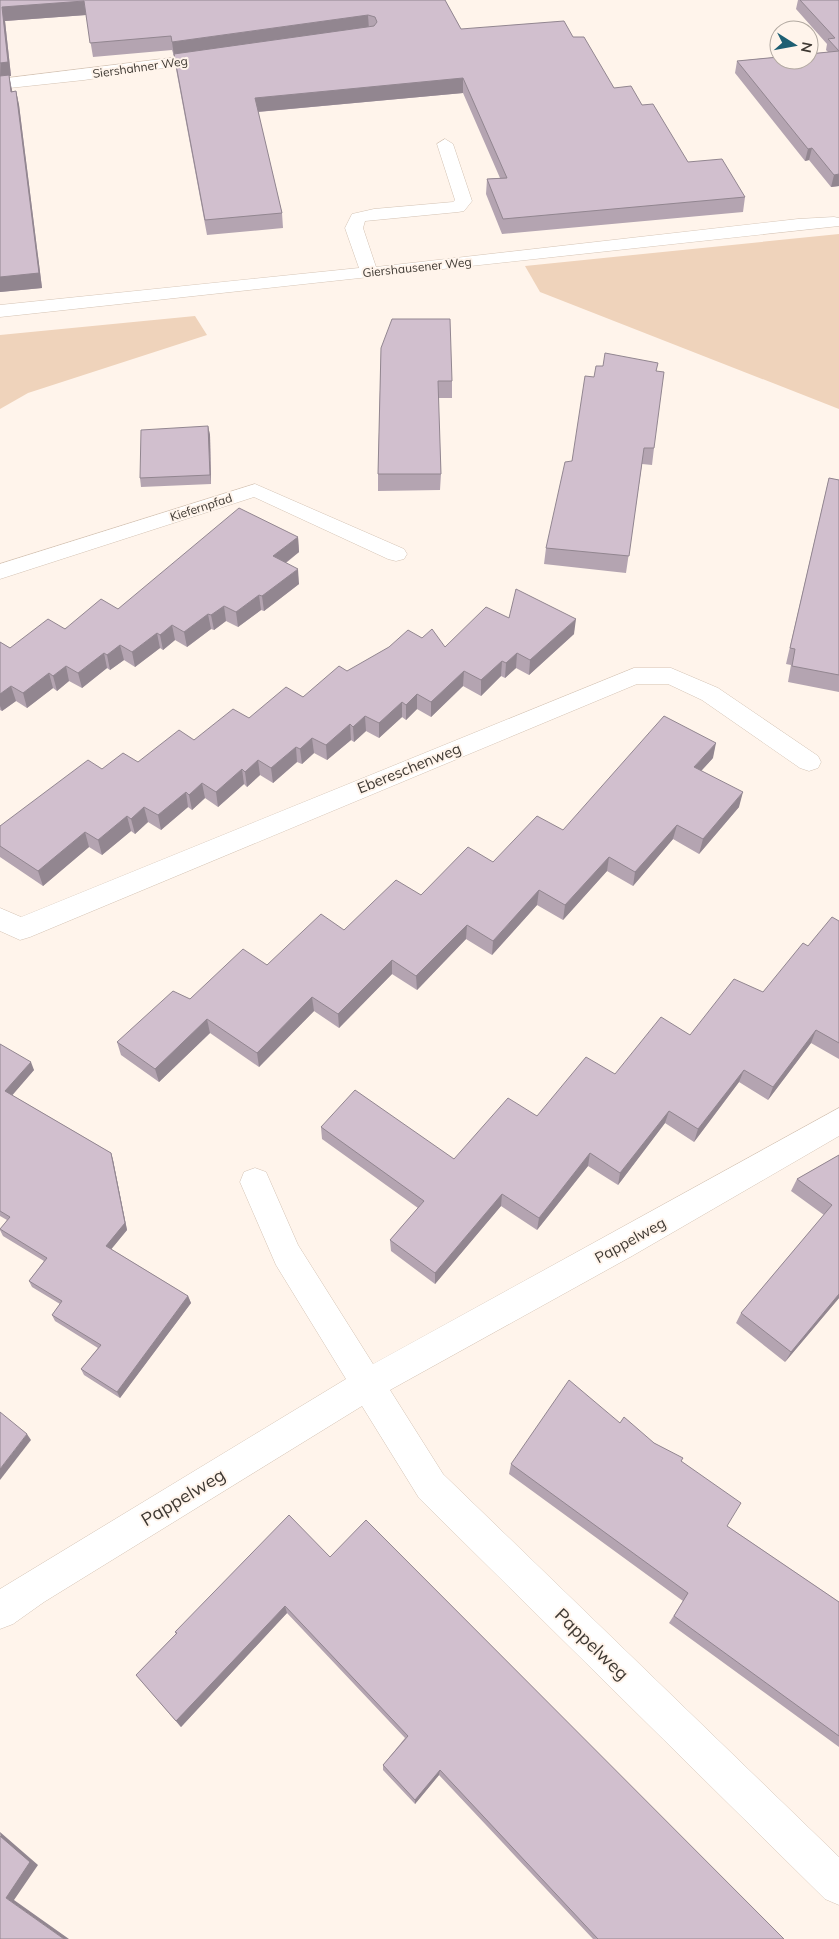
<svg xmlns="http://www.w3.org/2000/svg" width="839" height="1939" viewBox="0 0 839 1939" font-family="Mulish,sans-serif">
<rect width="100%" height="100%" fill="#fff4eb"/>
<g fill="#efd3bb">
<polygon points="839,234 839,409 540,292 525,266"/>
<polygon points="195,316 207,335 28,393 0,409 0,335"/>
</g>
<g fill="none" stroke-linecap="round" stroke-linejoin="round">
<defs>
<g id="minor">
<polygon points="211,53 216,54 218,57 216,60 84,80 0,89 0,79"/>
<polygon points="445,139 453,144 472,201 464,211 458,212 365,221 363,228 376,267 798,219 834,217 839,218 839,226 0,317 0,305 359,268 345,228 352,214 374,209 453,202 455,200 437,144"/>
<polygon points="255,484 404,549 407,554 404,559 396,561 388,559 254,497 0,579 0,564"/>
<polygon points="634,668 671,668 718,688 818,756 821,762 818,768 809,771 800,768 702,700 668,684 637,684 30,937 20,940 0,931 0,908 21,917"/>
<polygon points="839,1108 839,1136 632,1256 390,1390 443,1474 839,1857 839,1905 825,1899 419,1498 362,1406 44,1602 13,1624 0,1629 0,1589 346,1379 276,1265 240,1182 244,1172 255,1168 266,1172 298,1245 373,1364"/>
</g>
</defs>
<use href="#minor" stroke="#d4c3b4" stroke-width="1"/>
<use href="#minor" fill="#fff" fill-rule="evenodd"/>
</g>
<g fill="#b4a4b1">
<polygon points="0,0 445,0 461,29 573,37 614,88 642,105 688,162 745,197 743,212 502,234 486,194 487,179 500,178 463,93 258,112 282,213 283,228 207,235 176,69 174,56 172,50 93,57 86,15 5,21 11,76 9,76 12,91 16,91 19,105 42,288 0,292"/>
<polygon points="798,0 839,0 839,186 831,187 809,160 805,161 735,73 737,61 828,52 826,50 827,44 796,9"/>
<polygon points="381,348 452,381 452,398 438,398 441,474 440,490 378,491 378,474"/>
<polygon points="656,371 654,448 652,465 642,464 626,573 544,564 546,548 572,461 594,377"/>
<polygon points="208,426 210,435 211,484 141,487 140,478"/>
<polygon points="829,478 839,480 839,692 788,682 791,665 786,664"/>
<polygon points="298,537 299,552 286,563 299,584 264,611 261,610 238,627 226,621 214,630 211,629 187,647 175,640 163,650 160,648 135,667 124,660 110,670 107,668 82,688 69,681 57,691 53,688 27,708 16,701 2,711 0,710 0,642 10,648 118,609"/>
<polygon points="509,618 574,634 529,675 516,668 505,678 501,676 481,696 463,686 431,717 417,709 406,720 402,717 379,738 366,731 354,742 351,740 327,760 314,753 302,764 297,762 273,783 260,775 247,787 244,784 218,807 205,798 192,810 188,807 161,830 148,822 135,834 131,831 102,855 89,847 43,886 0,857 0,826 102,769 138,762 249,718 303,697 347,671 422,638 445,647"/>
<polygon points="713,758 701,771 739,807 699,854 673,839 633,886 607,871 563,920 537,905 492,955 466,939 417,990 392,974 339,1028 314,1011 259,1067 210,1033 159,1082 121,1055 117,1042 190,999 267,965 493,862 563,830"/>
<polygon points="839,921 839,1059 811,1043 768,1100 739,1082 694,1142 665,1123 618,1185 588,1166 537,1230 501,1206 435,1284 391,1251 390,1240 418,1208 322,1139 321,1127 454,1159 690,1035 763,992 808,946"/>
<polygon points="0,1044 34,1070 12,1095 111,1153 113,1160 127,1230 111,1249 188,1296 191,1303 120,1398 84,1375 81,1369 98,1348 55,1321 52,1315 60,1304 32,1287 29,1281 44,1261 3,1236 0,1230 7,1220 0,1216"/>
<polygon points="839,1155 839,1298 785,1362 736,1323 741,1313 824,1215 791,1191 797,1179"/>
<polygon points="620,1423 654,1443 681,1461 727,1526 839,1602 839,1747 669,1623 683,1601 509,1474 511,1464"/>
<polygon points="330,1557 784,1939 593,1939 439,1775 415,1804 383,1770 383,1765 405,1738 287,1613 181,1727 136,1675 176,1634 175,1632"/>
</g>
<g fill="#928690">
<polygon points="84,1 86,15 5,21 11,76 9,76 12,90 14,106 11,92 0,78 2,7"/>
<polygon points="368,15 369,29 174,56 172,42"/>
<polygon points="463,78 463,93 256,112 255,98"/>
<polygon points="16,91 19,105 42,288 0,292 0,277"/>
<polygon points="812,148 809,160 805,161 808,149"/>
<polygon points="839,174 839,186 831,187 834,175"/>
<polygon points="208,426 210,435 211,484 210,475"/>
<polygon points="298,537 299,552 275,571 273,556"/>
<polygon points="298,569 299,584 264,611 262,596"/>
<polygon points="259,595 261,610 238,627 236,612"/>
<polygon points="224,606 226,621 214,630 211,615"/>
<polygon points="208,614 211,629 187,647 184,632"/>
<polygon points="576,619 574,634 529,675 530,660"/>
<polygon points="172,625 175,640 163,650 160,635"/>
<polygon points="157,633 160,648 135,667 132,652"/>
<polygon points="120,645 124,660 110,670 107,655"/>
<polygon points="104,653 107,668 82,688 78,673"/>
<polygon points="517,653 516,668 505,678 506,663"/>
<polygon points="502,661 501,676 481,696 481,680"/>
<polygon points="66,666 69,681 57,691 53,676"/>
<polygon points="464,671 463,686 431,717 431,702"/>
<polygon points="49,673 53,688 27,708 23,693"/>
<polygon points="11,686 16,701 2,711 0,706 0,694"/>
<polygon points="417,694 417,709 406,720 406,705"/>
<polygon points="402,702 402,717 379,738 379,723"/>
<polygon points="365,716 366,731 354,742 353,727"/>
<polygon points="350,724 351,740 327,760 326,745"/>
<polygon points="312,738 314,753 302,764 300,749"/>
<polygon points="716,743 713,758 691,782 694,767"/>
<polygon points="296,747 297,762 273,783 271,768"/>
<polygon points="258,760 260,775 247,787 245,772"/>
<polygon points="242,769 244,784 218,807 216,792"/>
<polygon points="202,783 205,798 192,810 189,795"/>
<polygon points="186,792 188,807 161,830 158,815"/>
<polygon points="743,792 739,807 699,854 703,839"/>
<polygon points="144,807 148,822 135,834 131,819"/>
<polygon points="127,816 131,831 102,855 98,840"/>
<polygon points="677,825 673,839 633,886 635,872"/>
<polygon points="85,832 89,847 43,886 38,871"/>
<polygon points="609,857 607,871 563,920 565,905"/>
<polygon points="539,890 537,905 492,955 493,941"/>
<polygon points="467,925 466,939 417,990 416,976"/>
<polygon points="392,960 392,974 339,1028 338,1014"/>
<polygon points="312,997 314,1011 259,1067 257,1053"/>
<polygon points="207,1019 210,1033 159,1082 155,1069"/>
<polygon points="816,1030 811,1043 768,1100 773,1087"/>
<polygon points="31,1062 34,1070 9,1099 5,1091"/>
<polygon points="744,1070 739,1082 694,1142 698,1129"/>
<polygon points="669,1111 665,1123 618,1185 620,1173"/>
<polygon points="111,1153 113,1160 127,1230 109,1252 106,1246"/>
<polygon points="590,1153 588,1166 537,1230 539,1218"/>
<polygon points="502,1194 501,1206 435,1284 435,1273"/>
<polygon points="839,1294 839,1298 785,1362 791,1352"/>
<polygon points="188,1296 191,1303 120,1398 117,1392"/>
<polygon points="27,1434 31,1440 0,1480 0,1469"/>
<polygon points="285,1606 287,1613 181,1727 176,1721"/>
<polygon points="440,1770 439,1775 415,1804 415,1800"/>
<polygon points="0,1832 38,1865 14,1900 69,1939 64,1939 6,1898"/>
</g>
<g fill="#d1bfce" stroke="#928690">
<polygon points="0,0 445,0 461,29 564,21 573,37 584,37 614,88 631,86 642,105 653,104 688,162 722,159 745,197 503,219 487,179 507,178 463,78 255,98 282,213 205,220 174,54 374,26 377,22 375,17 368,15 172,42 171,36 90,43 84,1 2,7 8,62 0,63"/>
<polygon points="800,0 839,0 839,51 828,39 835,38"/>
<polygon points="839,51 839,174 834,175 812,148 808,149 737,61 779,57 779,60 809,60 809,54"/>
<polygon points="9,75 11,92 16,91 39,273 0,277 0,76"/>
<polygon points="392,319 450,319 452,381 438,381 441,474 378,474 381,348"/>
<polygon points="605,353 658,363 656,371 664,372 654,448 644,448 629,556 546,548 565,462 572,461 585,376 594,377 596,366 603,366"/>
<polygon points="208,426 210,475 140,478 141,430"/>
<polygon points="829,478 839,480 839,675 792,666 795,649 790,648"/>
<polygon points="239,508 298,537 273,556 298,569 262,596 259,595 236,612 224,606 211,615 208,614 184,632 172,625 160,635 157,633 132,652 120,645 107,655 104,653 78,673 66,666 53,676 49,673 23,693 11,686 0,694 0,642 10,648 48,619 65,629 101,599 118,609"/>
<polygon points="516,589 576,619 530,660 517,653 506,663 502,661 481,680 464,671 431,702 417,694 406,705 402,702 379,723 365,716 353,727 350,724 326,745 312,738 300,749 296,747 271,768 258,760 245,772 242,769 216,792 202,783 189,795 186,792 158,815 144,807 131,819 127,816 98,840 85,832 38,871 0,846 0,826 88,760 102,769 123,753 138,762 179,730 194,740 233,709 249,718 286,687 303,697 339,666 347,671 389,647 408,630 422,638 432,629 445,647 486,607 509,618"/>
<polygon points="664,716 716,743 694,767 743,792 703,839 677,825 635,872 609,857 565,905 539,890 493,941 467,925 416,976 392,960 338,1014 312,997 257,1053 207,1019 155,1069 117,1042 173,991 190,999 243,949 267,965 321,914 344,930 396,880 421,895 468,847 493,862 537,816 563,830"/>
<polygon points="832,917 839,921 839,1043 816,1030 773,1087 744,1070 698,1129 669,1111 620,1173 590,1153 539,1218 502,1194 435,1273 390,1240 424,1201 321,1127 355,1090 454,1159 508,1098 537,1116 586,1057 615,1074 661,1017 690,1035 734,979 763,992 803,943 808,946"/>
<polygon points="0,1044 31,1062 5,1091 111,1153 125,1223 106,1246 188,1296 117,1392 81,1369 101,1345 52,1315 62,1301 29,1281 47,1258 0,1229 10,1217 0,1211"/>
<polygon points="839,1155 839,1294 791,1352 741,1313 832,1205 797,1179"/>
<polygon points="569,1380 620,1423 624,1417 654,1443 683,1458 681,1461 741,1503 727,1526 839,1602 839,1736 674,1616 688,1593 511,1464"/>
<polygon points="0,1412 27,1434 0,1469"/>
<polygon points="289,1515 330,1557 366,1520 784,1939 598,1939 440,1770 415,1800 383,1765 408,1736 285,1606 176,1721 136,1675 177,1633 175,1632"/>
<polygon points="0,1836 30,1862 6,1898 64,1939 0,1939"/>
</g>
<g text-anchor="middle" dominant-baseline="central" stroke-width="4" stroke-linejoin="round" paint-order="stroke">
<g font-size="12" fill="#3e3832" stroke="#fff4eb">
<text transform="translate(140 67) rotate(-8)">Siershahner Weg</text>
<text transform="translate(417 267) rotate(-6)">Giershausener Weg</text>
<text transform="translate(201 507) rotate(-18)">Kiefernpfad</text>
</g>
<g font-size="15" fill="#3e3832" stroke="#fff4eb">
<text transform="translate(409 768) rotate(-22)">Ebereschenweg</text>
<text transform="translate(630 1240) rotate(-29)">Pappelweg</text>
</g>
<g font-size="18" fill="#3e3832" stroke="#fff4eb">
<text transform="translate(183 1497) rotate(-31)">Pappelweg</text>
<text transform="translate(592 1644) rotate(44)">Pappelweg</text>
</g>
</g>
<g transform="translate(794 45) rotate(101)"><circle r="24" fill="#fff4eb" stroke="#b2a9a1"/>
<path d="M0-4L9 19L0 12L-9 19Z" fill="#1e5f73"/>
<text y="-8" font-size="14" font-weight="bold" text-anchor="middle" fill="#3e3832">N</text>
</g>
</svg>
